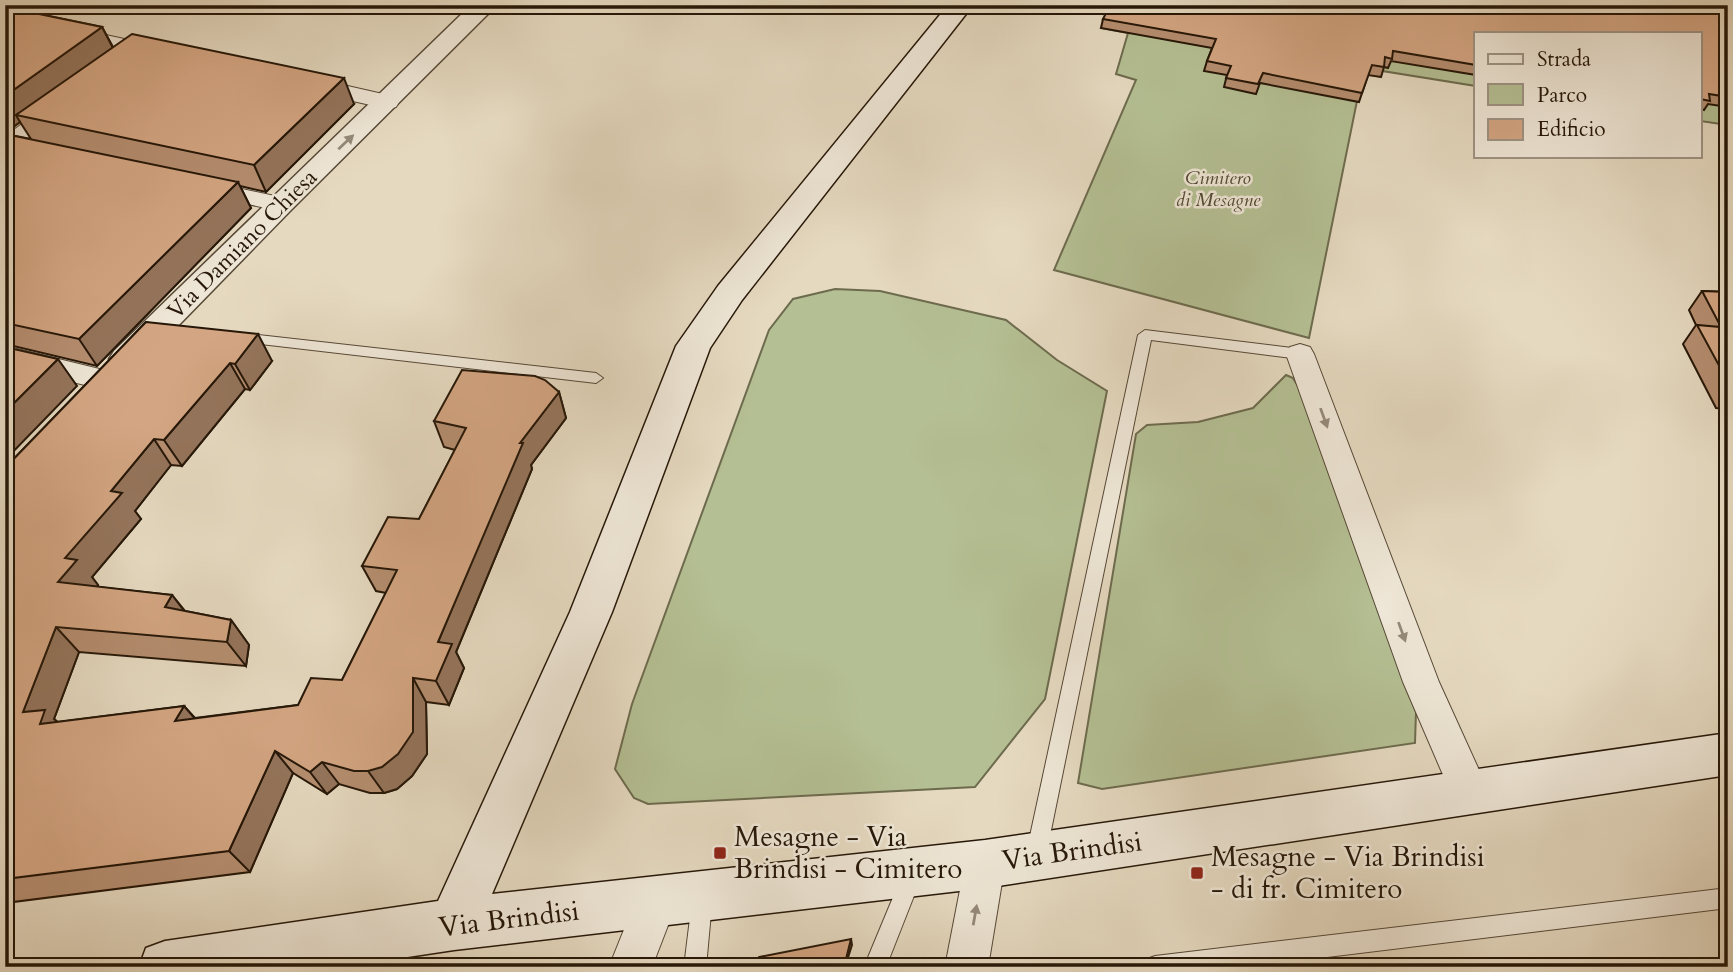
<svg xmlns="http://www.w3.org/2000/svg" width="1733" height="972" viewBox="0 0 1733 972" font-family="Cardo,serif">
<rect width="100%" height="100%" fill="#e5d9c0"/>
<filter id="stains"><feTurbulence type="fractalNoise" baseFrequency=".00286" numOctaves="4"/><feColorMatrix values="0 0 0 0 .2 0 0 0 0 .09 0 0 0 0 .02 0 0 0 .5 -.17"/></filter>
<radialGradient id="worn" r=".72"><stop offset=".6" stop-color="#630" stop-opacity="0"/><stop offset="1" stop-color="#630" stop-opacity=".3"/></radialGradient>
<g fill="#b4bf93" stroke="#6d6b4e" stroke-width="2">
<polygon points="1114,5 1728,5 1728,125 1700,121 1700,33 1476,33 1476,86 1382,71 1381,77 1367,74 1359,91 1309,338 1054,270 1136,80 1116,74 1128,33 1101,28"/>
<polygon points="835,289 880,291 1006,320 1057,360 1107,391 1045,699 975,787 648,804 634,798 615,769 632,704 769,330 793,299"/>
<polygon points="1286,375 1293,378 1304,396 1416,712 1415,743 1102,789 1078,783 1136,434 1147,425 1198,422 1253,408"/>
</g>
<g fill="none" stroke-linecap="round" stroke-linejoin="round">
<defs>
<g id="service">
<polygon points="1145,330 1300,349 1307,354 1300,359 1151,340 1047,850 1044,857 1037,860 1030,857 1027,850 1138,335"/>
<polygon points="240,333 596,373 603,378 596,383 235,341 233,338"/>
<polygon points="911,868 918,871 921,878 886,967 864,967 904,871"/>
<polygon points="1728,888 1728,908 1246,967 1144,967 1147,959 1155,956"/>
<polygon points="702,892 709,895 712,902 706,967 684,967 692,902 695,895"/>
</g>
<g id="minor">
<polygon points="5,13 161,47 168,49 172,53 168,57 161,59 5,25"/>
<polygon points="308,77 396,97 399,102 396,107 388,109 300,89 297,84 300,79"/>
<polygon points="61,100 69,102 72,107 69,112 13,152 5,154 5,136 53,102"/>
<polygon points="205,181 289,199 292,204 289,209 280,211 196,193 193,188 196,183"/>
<polygon points="1300,344 1310,347 1314,354 1439,682 1489,792 1484,805 1470,810 1456,805 1403,682 1286,354 1290,347"/>
<polygon points="5,346 116,373 120,380 116,387 106,390 5,366"/>
<polygon points="985,844 999,850 1005,864 988,967 945,967 965,864 971,850"/>
<polygon points="656,881 671,887 677,902 652,967 609,967 641,887"/>
</g>
<polygon id="tertiary" points="471,5 497,5 291,210 138,367 126,371 114,367 109,359 114,351"/>
<polygon id="secondary" points="948,5 973,5 742,300 710,348 612,612 492,894 985,840 1728,733 1728,775 985,888 454,950 341,967 139,967 146,948 165,941 438,901 570,612 676,346 718,286"/>
</defs>
<use href="#service" stroke="#564836" stroke-width="2"/>
<use href="#minor" stroke="#564836" stroke-width="2"/>
<use href="#tertiary" stroke="#564836" stroke-width="3"/>
<use href="#secondary" stroke="#261708" stroke-width="3"/>
<use href="#service" fill="#eee6d6" fill-rule="evenodd"/>
<use href="#minor" fill="#eee6d6" fill-rule="evenodd"/>
<use href="#tertiary" fill="#eee6d6" fill-rule="evenodd"/>
<use href="#secondary" fill="#eee6d6" fill-rule="evenodd"/>
</g>
<g fill="#b58e70" stroke="#261708" stroke-width="2">
<polygon points="1728,5 1728,107 1708,104 1704,110 1700,109 1700,33 1476,33 1476,75 1391,61 1388,68 1384,67 1381,77 1368,75 1359,102 1260,83 1256,94 1224,87 1227,75 1204,71 1207,61 1212,48 1101,28 1103,19"/>
<polygon points="5,7 102,27 113,47 354,104 266,192 240,186 251,208 97,366 5,344 5,134 31,139 20,122 5,133"/>
<polygon points="1702,291 1728,292 1728,409 1716,408 1683,344 1696,325 1689,310"/>
<polygon points="146,322 272,361 250,390 245,389 182,466 171,465 135,511 141,519 92,577 98,585 97,587 172,595 185,611 231,620 249,645 246,666 79,652 54,719 58,722 184,706 195,718 298,705 342,680 386,593 376,591 362,566 419,519 455,450 444,447 434,421 559,392 566,418 531,465 532,469 456,652 464,668 449,705 426,702 427,754 412,776 397,789 384,793 370,793 339,784 327,794 293,773 250,872 5,903 5,468"/>
</g>
<g fill="#94745b" stroke="#261708" stroke-width="2">
<polygon points="102,27 115,52 16,115 20,122 5,133 5,96"/>
<polygon points="344,78 354,104 266,192 254,165"/>
<polygon points="238,182 251,208 97,366 79,339"/>
<polygon points="258,334 272,361 250,390 235,364"/>
<polygon points="58,359 77,386 5,460 5,412"/>
<polygon points="230,363 245,389 182,466 164,440"/>
<polygon points="559,392 566,418 531,465 532,469 456,652 464,668 449,705 436,681 438,642 520,443"/>
<polygon points="154,439 171,465 135,511 141,519 92,577 98,585 81,607 58,582 65,558 111,491"/>
<polygon points="172,595 191,620 165,607"/>
<polygon points="231,620 249,645 246,666 227,642"/>
<polygon points="56,627 79,652 54,719 70,733 65,747 23,712"/>
<polygon points="413,678 426,702 427,754 412,776 397,789 384,793 368,771"/>
<polygon points="184,706 204,729 175,721"/>
<polygon points="275,751 293,773 250,872 229,851"/>
<polygon points="322,762 339,784 327,794 310,772"/>
<polygon points="851,939 852,945 845,967 844,967"/>
</g>
<g fill="#d3a582" stroke="#261708" stroke-width="2">
<polygon points="1110,5 1728,5 1728,97 1709,94 1710,101 1700,99 1700,33 1476,33 1476,65 1393,51 1392,59 1385,57 1384,67 1372,65 1362,93 1263,73 1258,84 1226,78 1231,66 1207,61 1216,39 1103,19"/>
<polygon points="5,7 102,27 5,96"/>
<polygon points="132,34 344,78 254,165 16,115"/>
<polygon points="5,134 238,182 79,339 5,323"/>
<polygon points="1702,291 1728,292 1728,382 1697,325 1721,327"/>
<polygon points="146,322 258,334 235,364 230,363 164,440 154,439 111,491 122,493 65,558 77,560 58,582 172,595 165,607 231,620 227,642 56,627 23,712 45,710 40,724 184,706 175,721 298,705 311,678 342,680 397,570 362,566 388,517 419,519 466,428 434,421 462,370 535,376 545,380 559,392 520,443 523,443 438,642 452,644 436,681 413,678 413,732 398,754 382,767 368,771 354,771 322,762 310,772 275,751 229,851 5,879 5,468"/>
<polygon points="5,347 58,359 5,412"/>
<polygon points="851,939 844,967 757,967 759,957"/>
<polygon points="559,962 557,967 495,967"/>
</g>
<defs><path id="oneway-solid" d="M-6-.8H1V-3.2L6.5 0L1 3.2V.8H-6Z" transform="scale(1.75)"/></defs>
<g fill="#948979">
<use href="#oneway-solid" transform="translate(346 142) rotate(-43)"/>
<use href="#oneway-solid" transform="translate(1324 418) rotate(70)"/>
<use href="#oneway-solid" transform="translate(1402 632) rotate(70)"/>
<use href="#oneway-solid" transform="translate(975 915) rotate(-80)"/>
</g>
<g fill="#8f2418" stroke="#eee6d6" stroke-width="2.5">
<rect x="713" y="846" width="14" height="14" rx="3.5"/>
<rect x="1190" y="866" width="14" height="14" rx="3.5"/>
</g>
<g text-anchor="middle" dominant-baseline="central" stroke-width="5" stroke-linejoin="round" paint-order="stroke">
<g font-size="19" font-style="italic" fill="#514932" stroke="#eee6d6">
<text x="1218" y="178">Cimitero<tspan x="1218" dy="22">di Mesagne</tspan></text>
</g>
<g font-size="23" fill="#261708" stroke="#eee6d6">
<text transform="translate(242 244) rotate(-45)">Via Damiano Chiesa</text>
</g>
<g font-size="28" fill="#261708" stroke="#eee6d6" text-anchor="start">
<text x="734" y="837">Mesagne - Via<tspan x="734" dy="32">Brindisi - Cimitero</tspan></text>
<text x="1211" y="857">Mesagne - Via Brindisi<tspan x="1211" dy="32">- di fr. Cimitero</tspan></text>
</g>
<g font-size="28" fill="#261708" stroke="#eee6d6">
<text transform="translate(1072 851) rotate(-8)">Via Brindisi</text>
<text transform="translate(509 919) rotate(-7)">Via Brindisi</text>
</g>
</g>
<rect width="1733" height="972" fill="none" stroke="#e5d9c0" stroke-width="28"/>
<rect x="7" y="7" width="1719" height="958" fill="none" stroke="#261708" stroke-width="3.5"/>
<rect x="14" y="14" width="1705" height="944" fill="none" stroke="#261708" stroke-width="2"/>
<rect x="1474" y="32" width="228" height="126" fill="#eee6d6" stroke="#9e9384" stroke-width="2"/>
<rect x="1488" y="54" width="35" height="10" fill="#eee6d6" stroke="#9e9384" stroke-width="2"/>
<text x="1537" y="66" font-size="21" fill="#261708">Strada</text>
<rect x="1488" y="84" width="35" height="21" fill="#b4bf93" stroke="#9e9384" stroke-width="2"/>
<text x="1537" y="102" font-size="21" fill="#261708">Parco</text>
<rect x="1488" y="119" width="35" height="21" fill="#d3a582" stroke="#9e9384" stroke-width="2"/>
<text x="1537" y="136" font-size="21" fill="#261708">Edificio</text>
<rect width="100%" height="100%" filter="url(#stains)"/>
<rect width="100%" height="100%" fill="url(#worn)"/>
</svg>
